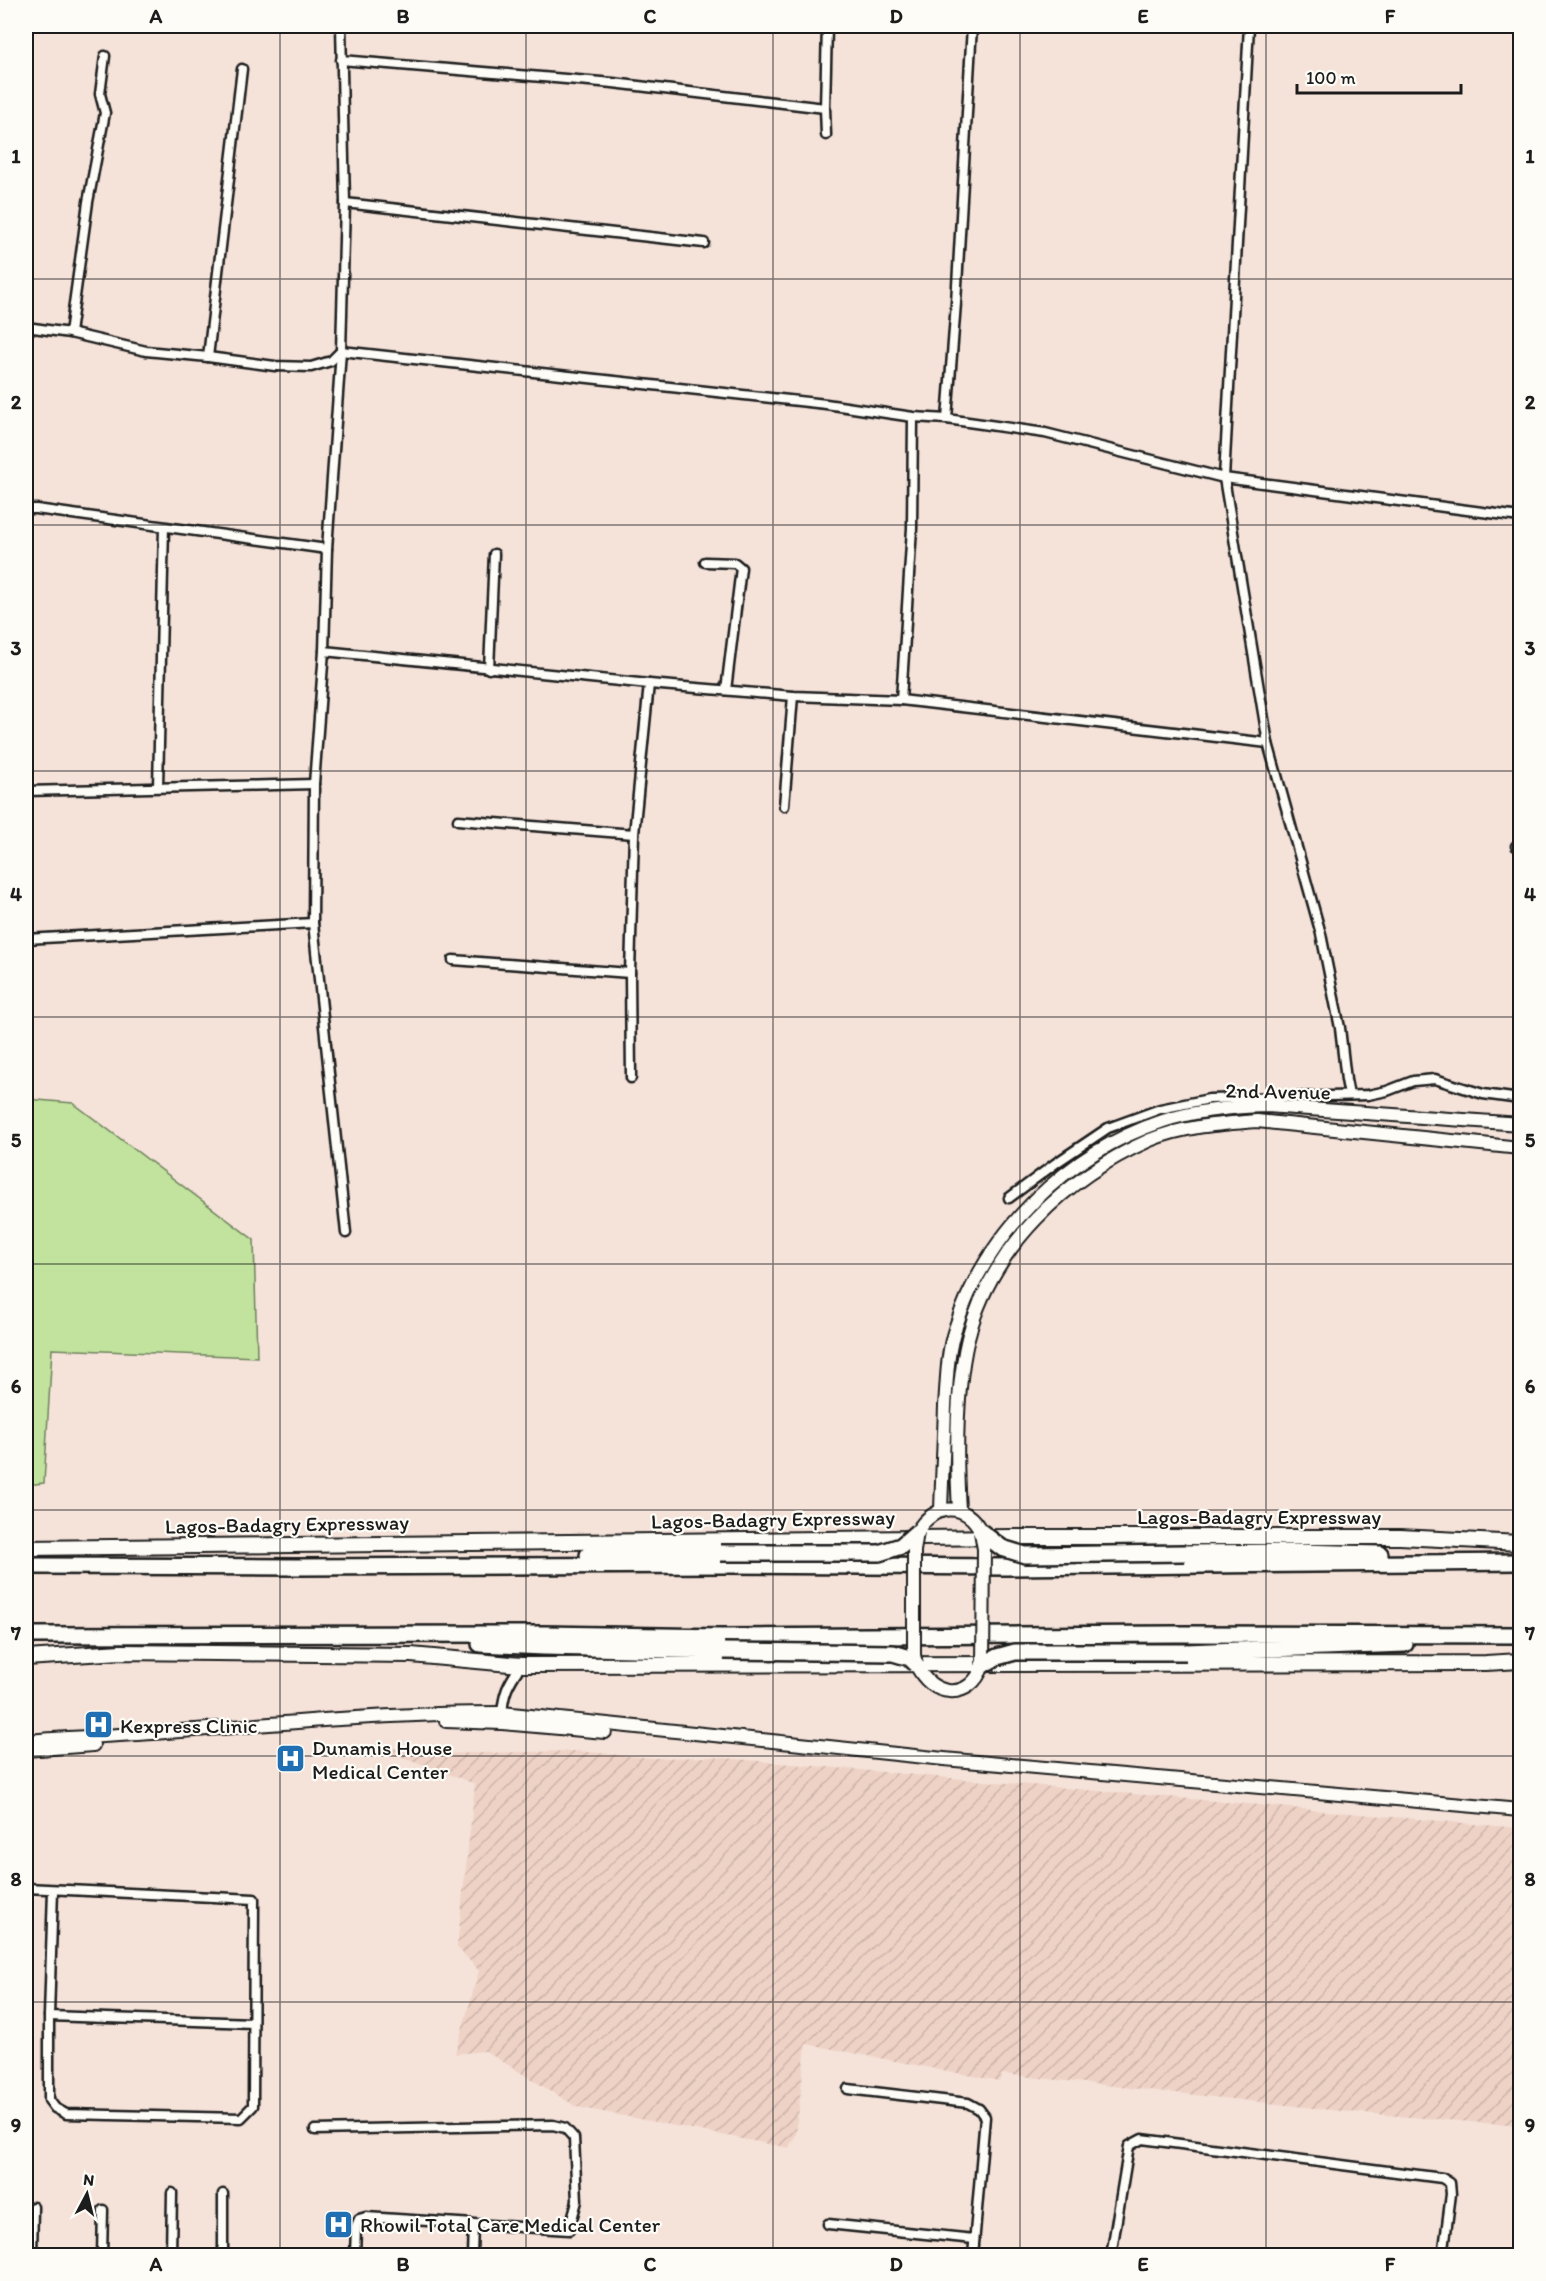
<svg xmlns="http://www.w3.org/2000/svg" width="1546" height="2281" viewBox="0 0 1546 2281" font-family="Itim,sans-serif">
<defs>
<pattern id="industrial-furrows" width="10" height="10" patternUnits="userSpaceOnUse" patternTransform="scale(1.5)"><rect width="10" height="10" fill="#efd2c6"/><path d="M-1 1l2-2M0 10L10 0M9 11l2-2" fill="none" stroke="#ccb4aa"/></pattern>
</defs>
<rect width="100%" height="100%" fill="#f5e3da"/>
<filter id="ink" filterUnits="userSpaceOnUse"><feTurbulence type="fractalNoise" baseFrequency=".0167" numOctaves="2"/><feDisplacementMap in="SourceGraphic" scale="12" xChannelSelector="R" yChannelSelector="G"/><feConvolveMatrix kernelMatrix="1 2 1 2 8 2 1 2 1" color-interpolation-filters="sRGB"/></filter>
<g filter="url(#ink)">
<polygon fill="url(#industrial-furrows)" points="370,1745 437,1754 576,1751 653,1758 713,1757 1520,1828 1520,2126 1349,2112 1002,2074 999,2081 806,2044 796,2134 789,2148 577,2107 485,2051 455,2054 479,1971 457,1947 475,1784"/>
<polygon fill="#c1e39d" stroke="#6e805c" stroke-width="1.5" points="26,1099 73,1103 254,1240 257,1357 52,1349 44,1483 26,1485"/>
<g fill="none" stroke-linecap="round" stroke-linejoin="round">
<defs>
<g id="street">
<polyline points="1249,26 1224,478 1268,743 1321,934 1340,1028 1346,1080 1349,1095"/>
<polyline points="341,60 613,83 825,108 827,26"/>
<polyline points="825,108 826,135"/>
<polyline points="345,203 704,243"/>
<polyline points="26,327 70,333 146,351 208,357 275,366 311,367 331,361 341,351 826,404 913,417 947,419 1045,433 1224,478 1520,517"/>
<polyline points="70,333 88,202 105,113 100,94 105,56"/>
<polyline points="208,357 242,69"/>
<polyline points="947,419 956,303 972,26"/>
<polyline points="26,509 36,509 327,549 324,651 314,784 313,923 346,1233"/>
<polyline points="327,549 341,351 345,203 341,26"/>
<polyline points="705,562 735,563 741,568 726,690"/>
<polyline points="324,651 649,684 634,834 630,973 631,1078"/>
<polyline points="489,669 494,554"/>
<polyline points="649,684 793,696 901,700 1268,743"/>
<polyline points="901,700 912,528 913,417"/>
<polyline points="158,787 164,527"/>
<polyline points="26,791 314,784"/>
<polyline points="784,806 793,696"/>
<polyline points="458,820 634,834"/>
<polyline points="1516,846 1520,847"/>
<polyline points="26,939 313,923"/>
<polyline points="453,960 630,973"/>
<polyline points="1009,1198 1056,1163 1108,1128 1160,1109 1209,1099 1368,1095 1387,1091 1413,1081 1435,1079 1483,1094 1520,1099"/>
<path d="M502,1716C503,1693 508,1684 521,1665"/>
<polyline points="26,1888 254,1899 253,2106 241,2118 66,2114 55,2108 49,2100 49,2016 53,1890"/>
<polyline points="49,2016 253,2023"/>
<polyline points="848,2089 968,2103 979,2109 985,2117 973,2256"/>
<polyline points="315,2130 553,2125 565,2128 574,2138 577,2201 569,2230 366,2217 359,2219 356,2226 355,2256"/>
<polyline points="828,2224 974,2239"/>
<polyline points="32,2256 33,2207"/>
<polyline points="102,2256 103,2210"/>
<polyline points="171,2256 172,2193"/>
<polyline points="223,2256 223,2194"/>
<polyline points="472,2256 473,2224"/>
<polyline points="1111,2256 1129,2146 1142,2139 1442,2178 1450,2183 1451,2194 1443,2256"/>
</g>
<g id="secondary">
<path d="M959,1510C956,1458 956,1388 968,1338C991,1247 1066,1177 1150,1140C1183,1126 1221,1124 1257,1121L1520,1148"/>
<path d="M941,1511C942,1476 944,1441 945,1406C947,1381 947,1353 955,1329C986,1232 1067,1153 1163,1121C1197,1110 1232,1107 1267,1106L1520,1124"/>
<path d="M917,1532C933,1503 967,1501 981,1532"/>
<path d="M916,1664C930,1697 970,1703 983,1665"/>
<polyline points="446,1721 502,1723 605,1732"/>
<path d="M26,1741C77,1737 129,1735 180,1731C287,1723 394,1713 502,1713L944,1759L1520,1810"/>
<polyline points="26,1750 93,1745"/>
</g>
<g id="primary">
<polyline points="26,1548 1011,1537 1400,1537 1520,1543"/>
<polyline points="26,1658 121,1652 411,1655 521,1665 1486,1663 1520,1661"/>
</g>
<g id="highway">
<polyline points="1185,1553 1296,1552 1380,1554"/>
<polyline points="588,1555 720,1553"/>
<polyline points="26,1566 297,1567 725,1565 1006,1567 1520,1562"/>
<polyline points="26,1635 544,1634 721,1637 1176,1634 1520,1635"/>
<polyline points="480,1644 544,1647 724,1651"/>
<polyline points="1186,1652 1405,1644"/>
</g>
</defs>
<use href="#street" stroke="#1c1c1c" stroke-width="13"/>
<use href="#secondary" stroke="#1c1c1c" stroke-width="16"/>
<use href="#primary" stroke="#1c1c1c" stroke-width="18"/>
<use href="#highway" stroke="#1c1c1c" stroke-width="20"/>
<use href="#street" stroke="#fdfcf7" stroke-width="8"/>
<use href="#secondary" stroke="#fdfcf7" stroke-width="12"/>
<use href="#primary" stroke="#fdfcf7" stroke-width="14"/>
<use href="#highway" stroke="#fdfcf7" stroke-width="15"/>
<defs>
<g id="secondary-bridge">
<polyline points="981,1532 984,1549 983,1665"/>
<polyline points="916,1664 914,1655 914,1551 917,1532"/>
</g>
<g id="highway-bridge">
<polyline points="981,1532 1002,1548 1025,1555 1185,1553"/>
<polyline points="720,1553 879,1553 901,1546 917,1532"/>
<polyline points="724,1651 893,1653 910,1658 916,1664"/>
<polyline points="983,1665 997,1657 1015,1652 1186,1652"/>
</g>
</defs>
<use href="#secondary-bridge" stroke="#1c1c1c" stroke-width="16" stroke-linecap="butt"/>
<use href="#highway-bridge" stroke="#1c1c1c" stroke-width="20" stroke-linecap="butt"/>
<use href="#secondary-bridge" stroke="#fdfcf7" stroke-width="12"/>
<use href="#highway-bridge" stroke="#fdfcf7" stroke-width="15"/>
</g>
</g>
<path fill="none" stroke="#1c1c1c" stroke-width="1.5" stroke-opacity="0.55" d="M280,26V2256M526,26V2256M773,26V2256M1020,26V2256M1266,26V2256M26,279H1520M26,525H1520M26,771H1520M26,1017H1520M26,1264H1520M26,1510H1520M26,1756H1520M26,2002H1520"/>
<defs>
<symbol id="hospital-square" viewBox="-11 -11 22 22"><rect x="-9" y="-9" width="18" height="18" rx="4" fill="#1f6fb2" stroke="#fdfcf7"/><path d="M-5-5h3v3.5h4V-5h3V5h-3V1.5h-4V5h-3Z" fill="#fff"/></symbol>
</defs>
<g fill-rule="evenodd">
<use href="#hospital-square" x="82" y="1708" width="33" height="33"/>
<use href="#hospital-square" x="274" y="1742" width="33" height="33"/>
<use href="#hospital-square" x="322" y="2208" width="33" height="33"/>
</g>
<g text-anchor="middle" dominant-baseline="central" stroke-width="4.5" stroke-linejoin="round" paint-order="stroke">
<g font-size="21" fill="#1c1c1c" stroke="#fdfcf7">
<text transform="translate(1278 1091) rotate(1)">2nd Avenue</text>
<text x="1259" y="1516">Lagos-Badagry Expressway</text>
<text transform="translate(773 1519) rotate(-1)">Lagos-Badagry Expressway</text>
<text transform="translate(287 1524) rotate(-1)">Lagos-Badagry Expressway</text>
</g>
<g font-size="21" fill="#1c1c1c" stroke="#fdfcf7" text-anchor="start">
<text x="120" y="1725">Kexpress Clinic</text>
<text x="312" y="1747">Dunamis House<tspan x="312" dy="24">Medical Center</tspan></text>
<text x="360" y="2224">Rhowil Total Care Medical Center</text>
</g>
</g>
<rect width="1546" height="2281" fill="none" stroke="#fdfcf7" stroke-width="66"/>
<g transform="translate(87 2194) rotate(7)" stroke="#fdfcf7" stroke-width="4.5" paint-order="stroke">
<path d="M0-4.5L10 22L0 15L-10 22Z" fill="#1c1c1c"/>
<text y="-9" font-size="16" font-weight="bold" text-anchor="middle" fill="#1c1c1c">N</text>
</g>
<path d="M1297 84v9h164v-9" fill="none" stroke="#1c1c1c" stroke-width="3"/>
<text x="1306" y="84" font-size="18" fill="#1c1c1c" stroke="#fdfcf7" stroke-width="4.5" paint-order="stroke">100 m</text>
<rect x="33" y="33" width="1480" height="2215" fill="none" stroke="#1c1c1c" stroke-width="2"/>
<g font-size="20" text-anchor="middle" font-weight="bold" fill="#1c1c1c">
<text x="156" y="23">A</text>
<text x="403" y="23">B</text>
<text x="650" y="23">C</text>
<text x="896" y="23">D</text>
<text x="1143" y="23">E</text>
<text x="1390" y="23">F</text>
<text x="16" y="163">1</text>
<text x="1530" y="163">1</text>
<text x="16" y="409">2</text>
<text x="1530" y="409">2</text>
<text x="16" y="655">3</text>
<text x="1530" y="655">3</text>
<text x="16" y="901">4</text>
<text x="1530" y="901">4</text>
<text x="16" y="1147">5</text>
<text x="1530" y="1147">5</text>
<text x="16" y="1393">6</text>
<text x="1530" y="1393">6</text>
<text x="16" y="1640">7</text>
<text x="1530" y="1640">7</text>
<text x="16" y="1886">8</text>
<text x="1530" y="1886">8</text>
<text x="16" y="2132">9</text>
<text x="1530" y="2132">9</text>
<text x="156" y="2271">A</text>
<text x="403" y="2271">B</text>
<text x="650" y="2271">C</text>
<text x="896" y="2271">D</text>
<text x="1143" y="2271">E</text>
<text x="1390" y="2271">F</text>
</g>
</svg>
